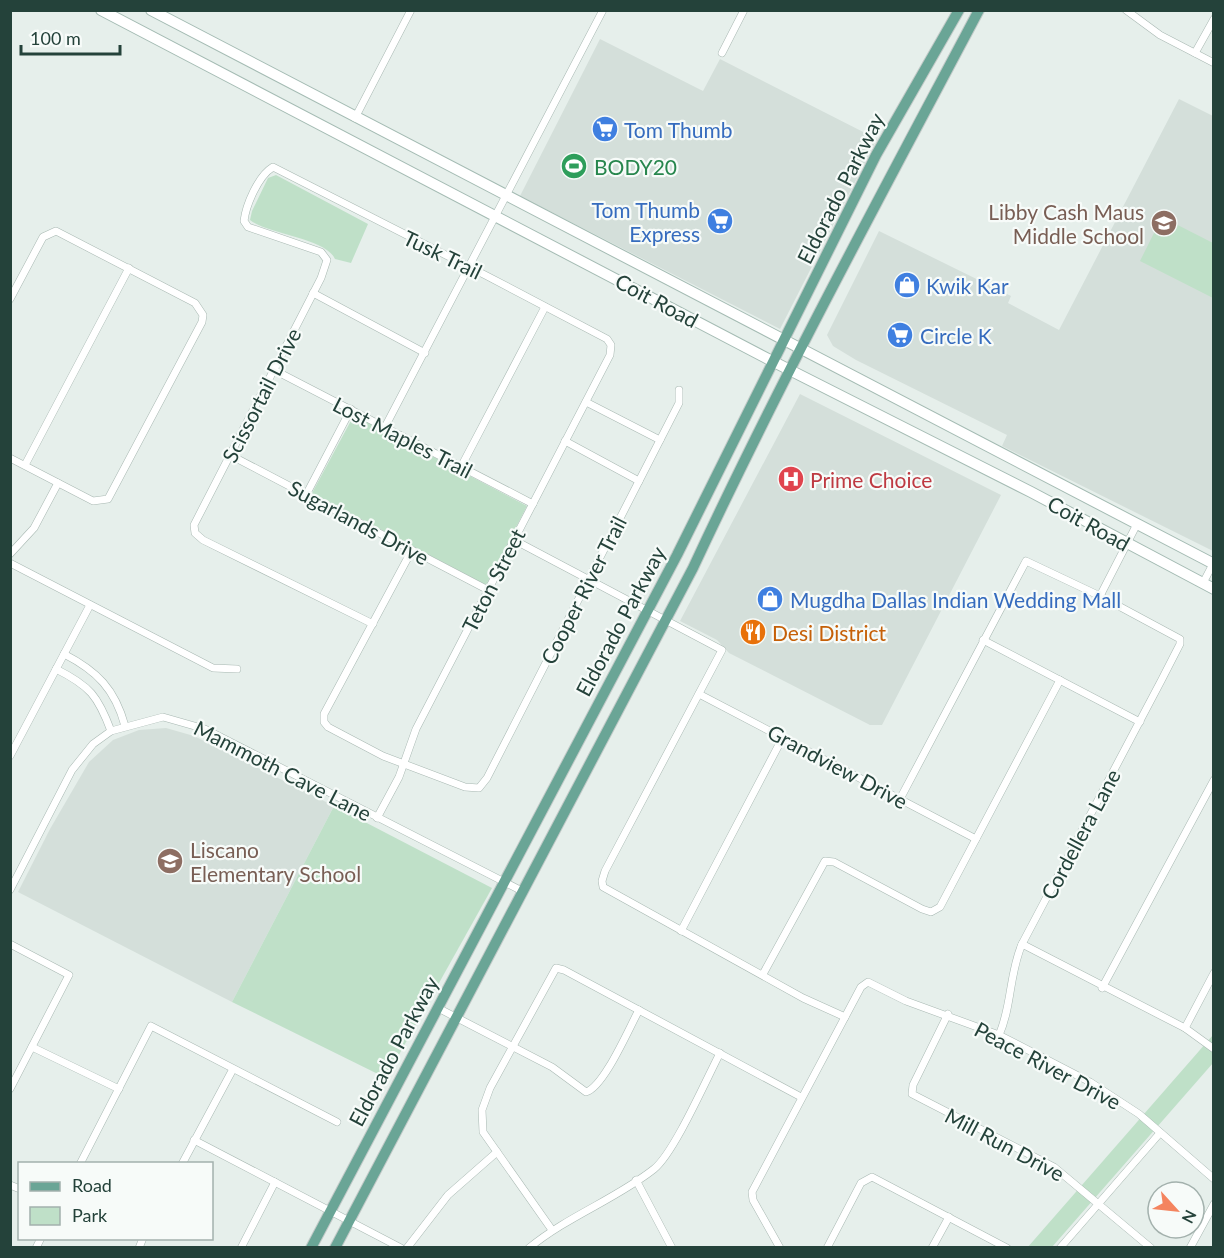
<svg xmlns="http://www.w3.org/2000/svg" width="1224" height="1258" viewBox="0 0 1224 1258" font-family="Lato,sans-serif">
<rect width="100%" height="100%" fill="#e6efeb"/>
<g fill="#d4dfda">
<polygon points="600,39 703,91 720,59 877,139 780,329 520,196"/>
<polygon points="1179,99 1213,116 1213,551 1002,446 1007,435 856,360 833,346 827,335 879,231 1011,296 1008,303 1059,330"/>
<polygon points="800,394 1001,495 882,725 870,725 729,653 717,640 680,621"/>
<polygon points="166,728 194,736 334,806 232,1002 18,892 50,829 89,762 113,740 139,730"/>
</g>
<g fill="#bfe0c8">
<path d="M276,175L368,224L351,263L335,259C326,238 267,234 250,220L252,211L268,178Z"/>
<polygon points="1162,217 1213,243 1213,298 1140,261"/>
<polygon points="354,415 527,506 486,585 312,493"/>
<polygon points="334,806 492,888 386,1078 232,1002"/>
<polygon points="1213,1035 1213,1063 1052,1247 1027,1248"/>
</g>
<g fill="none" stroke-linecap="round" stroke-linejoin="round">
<defs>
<g id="street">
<polyline points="1126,10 1160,35 1214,63"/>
<polyline points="722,53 744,10"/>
<polyline points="1195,53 1214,19"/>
<polyline points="355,118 411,10"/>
<polyline points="313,293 425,353"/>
<polyline points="10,299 43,237 56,231 195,303 203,315 202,322 108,499 93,501 10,458"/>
<polyline points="274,370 533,504"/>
<polyline points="586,402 660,440"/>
<polyline points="385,427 603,10"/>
<polyline points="565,441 639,481"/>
<polyline points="230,455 488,590"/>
<polyline points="25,465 129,268"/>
<polyline points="461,467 545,307"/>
<polyline points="306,495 351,409"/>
<polyline points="514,540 722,650 605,871 602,881 603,887 803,998 845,1017"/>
<polyline points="412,550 324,714 324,722 328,727 383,756 465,787 479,788 487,778 679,403 679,390"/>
<polyline points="10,554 34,528 58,483"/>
<polyline points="10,563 213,668 237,669"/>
<polyline points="1203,583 1214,562"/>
<polyline points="1100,596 1137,524"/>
<path d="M373,624L203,540L195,533L194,525L321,278L327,260L321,252L248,227L244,221C246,205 258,176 273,167L487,276L607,339L611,345L610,355L416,729L399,777L377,818"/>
<polyline points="983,640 1140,722"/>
<path d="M64,654C97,671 115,689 125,726"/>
<path d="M56,669C90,686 98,696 111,731"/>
<polyline points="699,694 976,839"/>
<polyline points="10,756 90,605"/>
<path d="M900,799L1026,561L1100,596L1180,639V644L1161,681L1022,944C1009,974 1012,1006 999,1035"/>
<polyline points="10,890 72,770 93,744 111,731 163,717 205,729 522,891"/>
<polyline points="681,931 783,737"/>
<polyline points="10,944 69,975 10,1089"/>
<polyline points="1022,944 1185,1028 1214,1049"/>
<polyline points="763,974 825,861 834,862 922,909 931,912 940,907 1060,680"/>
<polyline points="1102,988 1214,780"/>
<path d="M438,1008L552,1067L586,1092C604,1087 629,1028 639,1010"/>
<polyline points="948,1014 913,1085 912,1094 1054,1167 1151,1248"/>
<polyline points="1185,1028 1214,973"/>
<polyline points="32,1047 119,1089"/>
<polyline points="194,1140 401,1248"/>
<polyline points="80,1164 151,1026 337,1122"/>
<polyline points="182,1164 233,1069"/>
<polyline points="636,1180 672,1248"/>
<polyline points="10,1185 20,1189"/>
<polyline points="552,1230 483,1132 482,1110 490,1088 556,968 564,970 801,1097"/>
<polyline points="36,1248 41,1238"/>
<polyline points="139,1248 143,1238"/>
<polyline points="241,1248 275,1182"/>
<polyline points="407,1248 448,1195 497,1152"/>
<path d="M529,1248C568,1216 616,1199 654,1169C674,1153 706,1080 720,1053"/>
<polyline points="780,1248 753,1200 752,1192 861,987 868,982 906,1001 999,1035 1090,1082 1139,1114 1214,1179"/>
<polyline points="827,1248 861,1183 872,1177 1007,1248"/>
<polyline points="932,1248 949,1217"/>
<polyline points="1060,1248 1160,1133"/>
<polyline points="1190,1248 1214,1204"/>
</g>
<g id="secondary">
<polyline points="101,10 772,361 1031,492 1214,589"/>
<polyline points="151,10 1214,564"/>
</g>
<g id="primary">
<polyline points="311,1248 677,555 876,155 959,10"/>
<path d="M335,1248L693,568C781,379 881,195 979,10"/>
</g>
</defs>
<use href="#street" stroke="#a8b8b2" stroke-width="8"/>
<use href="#secondary" stroke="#a4bbb3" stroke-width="12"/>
<use href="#primary" stroke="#c2cac8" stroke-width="12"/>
<use href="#street" stroke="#fff" stroke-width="7"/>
<use href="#secondary" stroke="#fff" stroke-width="10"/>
<use href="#primary" stroke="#6aa596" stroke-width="10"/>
</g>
<defs>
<symbol id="supermarket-disc" viewBox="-11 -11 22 22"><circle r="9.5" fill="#3f7fe0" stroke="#f7fbf9"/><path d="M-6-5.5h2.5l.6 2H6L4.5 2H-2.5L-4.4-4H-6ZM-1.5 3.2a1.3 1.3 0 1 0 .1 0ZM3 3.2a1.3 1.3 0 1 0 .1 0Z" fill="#fff"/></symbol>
<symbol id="stadium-disc" viewBox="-11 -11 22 22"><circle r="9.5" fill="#2e9e5b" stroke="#f7fbf9"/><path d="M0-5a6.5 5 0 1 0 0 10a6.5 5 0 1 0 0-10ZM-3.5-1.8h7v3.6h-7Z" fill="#fff"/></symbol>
<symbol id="school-disc" viewBox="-11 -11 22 22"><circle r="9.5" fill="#8d6e63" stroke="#f7fbf9"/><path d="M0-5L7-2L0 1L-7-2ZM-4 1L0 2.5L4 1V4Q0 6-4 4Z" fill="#fff"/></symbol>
<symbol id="shop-disc" viewBox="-11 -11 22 22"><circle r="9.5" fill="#3f7fe0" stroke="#f7fbf9"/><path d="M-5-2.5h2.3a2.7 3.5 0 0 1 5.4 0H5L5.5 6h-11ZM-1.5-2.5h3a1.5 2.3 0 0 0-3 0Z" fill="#fff"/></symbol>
<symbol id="hospital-disc" viewBox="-11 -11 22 22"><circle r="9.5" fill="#e0444e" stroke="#f7fbf9"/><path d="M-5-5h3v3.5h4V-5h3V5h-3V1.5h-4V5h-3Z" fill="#fff"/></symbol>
<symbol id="restaurant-disc" viewBox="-11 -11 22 22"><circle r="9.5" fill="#e8710a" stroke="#f7fbf9"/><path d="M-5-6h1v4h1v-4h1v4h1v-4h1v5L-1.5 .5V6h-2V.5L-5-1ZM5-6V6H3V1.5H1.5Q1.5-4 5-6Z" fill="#fff"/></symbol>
</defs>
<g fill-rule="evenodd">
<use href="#supermarket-disc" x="590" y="114" width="30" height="30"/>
<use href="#stadium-disc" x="559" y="151" width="30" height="30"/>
<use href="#supermarket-disc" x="705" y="206" width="30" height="30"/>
<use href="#school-disc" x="1149" y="208" width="30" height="30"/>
<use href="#shop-disc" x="892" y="270" width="30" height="30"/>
<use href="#supermarket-disc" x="885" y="320" width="30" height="30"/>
<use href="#hospital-disc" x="776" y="464" width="30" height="30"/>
<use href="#shop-disc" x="755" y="584" width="30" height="30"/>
<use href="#restaurant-disc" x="738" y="617" width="30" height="30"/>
<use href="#school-disc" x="155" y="846" width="30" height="30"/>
</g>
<g text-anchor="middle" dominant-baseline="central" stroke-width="4.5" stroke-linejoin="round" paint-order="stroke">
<g font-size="21" fill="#366cbe" stroke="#f7fbf9" text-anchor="start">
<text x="624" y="129">Tom Thumb</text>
<text x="700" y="209" text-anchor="end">Tom Thumb<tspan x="700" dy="24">Express</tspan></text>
<text x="926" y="285">Kwik Kar</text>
<text x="920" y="335">Circle K</text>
<text x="790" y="599">Mugdha Dallas Indian Wedding Mall</text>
</g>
<g font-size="21" fill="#27864d" stroke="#f7fbf9" text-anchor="start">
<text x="594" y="166">BODY20</text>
</g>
<g font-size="21" fill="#24423a" stroke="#f7fbf9">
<text transform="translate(840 188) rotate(-63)">Eldorado Parkway</text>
<text transform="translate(443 254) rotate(26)">Tusk Trail</text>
<text transform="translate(657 300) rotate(28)">Coit Road</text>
<text transform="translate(261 395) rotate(-63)">Scissortail Drive</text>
<text transform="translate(403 437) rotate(27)">Lost Maples Trail</text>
<text transform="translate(359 522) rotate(28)">Sugarlands Drive</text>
<text transform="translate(1089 523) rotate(29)">Coit Road</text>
<text transform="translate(493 580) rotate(-63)">Teton Street</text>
<text transform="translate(583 590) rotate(-63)">Cooper River Trail</text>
<text transform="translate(620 621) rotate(-62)">Eldorado Parkway</text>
<text transform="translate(838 766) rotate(28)">Grandview Drive</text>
<text transform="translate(283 770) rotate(27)">Mammoth Cave Lane</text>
<text transform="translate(1080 834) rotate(-62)">Cordellera Lane</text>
<text transform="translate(393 1051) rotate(-62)">Eldorado Parkway</text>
<text transform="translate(1048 1065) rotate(28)">Peace River Drive</text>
<text transform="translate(1005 1144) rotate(28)">Mill Run Drive</text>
</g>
<g font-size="21" fill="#785e54" stroke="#f7fbf9" text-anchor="end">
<text x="1144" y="211">Libby Cash Maus<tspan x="1144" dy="24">Middle School</tspan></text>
<text x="190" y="849" text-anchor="start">Liscano<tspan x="190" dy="24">Elementary School</tspan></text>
</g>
<g font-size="21" fill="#be3a42" stroke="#f7fbf9" text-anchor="start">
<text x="810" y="479">Prime Choice</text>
</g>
<g font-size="21" fill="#c56008" stroke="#f7fbf9" text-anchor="start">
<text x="772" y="632">Desi District</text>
</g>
</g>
<rect width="1224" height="1258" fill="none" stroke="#24423a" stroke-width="24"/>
<rect x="18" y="1162" width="195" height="78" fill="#f7fbf9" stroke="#a3b1ad" stroke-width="1.5"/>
<rect x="30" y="1182" width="30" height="9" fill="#6aa596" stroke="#a3b1ad" stroke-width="1.5"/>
<text x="72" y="1192" font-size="18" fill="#24423a">Road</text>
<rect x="30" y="1207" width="30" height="18" fill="#bfe0c8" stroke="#a3b1ad" stroke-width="1.5"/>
<text x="72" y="1222" font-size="18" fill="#24423a">Park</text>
<g transform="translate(1176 1210) rotate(117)"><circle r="28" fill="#f7fbf9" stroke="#a3b1ad" stroke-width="1.5"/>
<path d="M0-4.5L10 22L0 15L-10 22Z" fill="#f4845f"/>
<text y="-9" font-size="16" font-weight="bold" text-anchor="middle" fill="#24423a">N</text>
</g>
<path d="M21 45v9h99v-9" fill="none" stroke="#24423a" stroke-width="3"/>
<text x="30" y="45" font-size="18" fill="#24423a" stroke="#f7fbf9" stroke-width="4.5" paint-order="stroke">100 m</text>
</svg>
